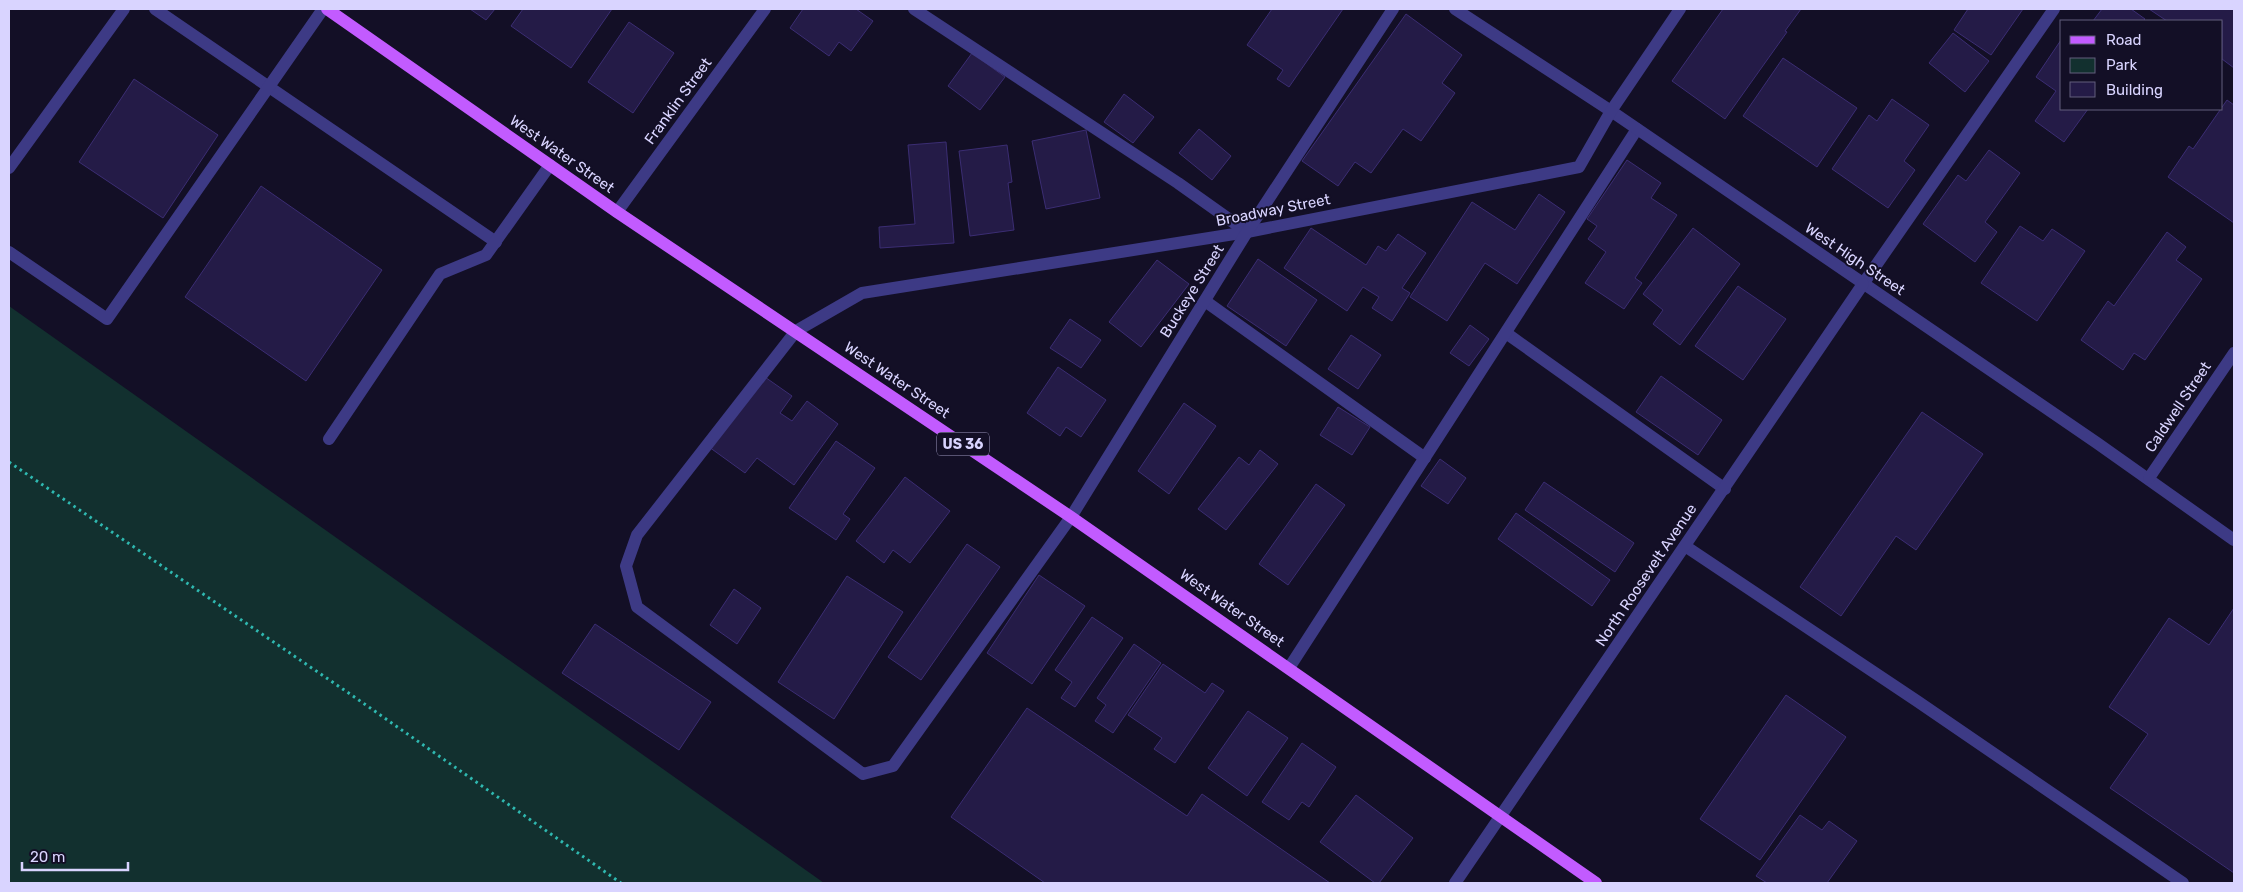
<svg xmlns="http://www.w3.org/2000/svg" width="2243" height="892" viewBox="0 0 2243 892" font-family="Rubik,sans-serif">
<rect width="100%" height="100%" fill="#130f26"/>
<polygon fill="#12302f" points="9,306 824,883 9,883"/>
<g fill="#241b47" stroke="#3b2d73">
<polygon points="470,9 495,9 486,20"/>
<polygon points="523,9 612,9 571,68 511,26"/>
<polygon points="803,9 856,9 873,21 851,51 839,42 829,56 790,28"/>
<polygon points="1272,9 1343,9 1289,87 1277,79 1283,70 1247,45"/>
<polygon points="1723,9 1801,9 1785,31 1787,32 1725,119 1672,81"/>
<polygon points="1968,9 2023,9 1991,55 1954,30"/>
<polygon points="2102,9 2131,9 2145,19 2143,21 2093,21"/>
<polygon points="2149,9 2234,9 2234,68 2222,59 2222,21 2167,21"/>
<polygon points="1406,14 1462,55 1442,83 1455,93 1421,141 1403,129 1371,173 1355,162 1338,186 1302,161"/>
<polygon points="629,22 674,53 633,113 588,82"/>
<polygon points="1953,33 1989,61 1965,92 1929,63"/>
<polygon points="2061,40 2062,109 2088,109 2064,142 2035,121 2056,91 2036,77"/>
<polygon points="972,53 1005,77 980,110 948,86"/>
<polygon points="1783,58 1857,108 1817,167 1743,116"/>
<polygon points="134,79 218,135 163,218 79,162"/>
<polygon points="1124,94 1154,117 1133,143 1104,122"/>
<polygon points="1892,99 1929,125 1904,161 1915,170 1888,208 1832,169 1869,115 1877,121"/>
<polygon points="2227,100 2234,105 2234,223 2168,177 2189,146 2193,149"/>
<polygon points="1199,129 1231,156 1212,180 1179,153"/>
<polygon points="1086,130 1100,198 1046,209 1032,141"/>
<polygon points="946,142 954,243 880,248 879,227 915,224 908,145"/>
<polygon points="1007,145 1012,182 1008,183 1014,230 970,236 959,151"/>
<polygon points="1989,150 2020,173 1985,222 1997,232 1975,262 1923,224 1958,175 1966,181"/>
<polygon points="1627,160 1661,183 1651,198 1677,215 1635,278 1642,283 1624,309 1585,283 1606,252 1588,239 1597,226 1587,219"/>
<polygon points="261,186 382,270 306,381 185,297"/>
<polygon points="1539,194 1565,212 1517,284 1485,263 1447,321 1410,297 1472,202 1515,230"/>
<polygon points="2020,226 2043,241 2052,229 2085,251 2037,321 1981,283"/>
<polygon points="1311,228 1366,265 1378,246 1386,251 1398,234 1426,253 1402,288 1410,293 1392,321 1372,308 1379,297 1363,287 1347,311 1284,268"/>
<polygon points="1693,228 1740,264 1680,345 1653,324 1663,310 1643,294"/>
<polygon points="2167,232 2186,247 2176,260 2202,279 2145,360 2134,353 2123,370 2081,340 2108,301 2114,306"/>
<polygon points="1258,259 1317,300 1286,346 1227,306"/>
<polygon points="1157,260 1189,284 1141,347 1109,322"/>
<polygon points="1738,286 1786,319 1743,380 1695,346"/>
<polygon points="1070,319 1101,340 1081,368 1050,348"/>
<polygon points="1470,325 1489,339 1469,366 1450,353"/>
<polygon points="1351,335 1381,355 1358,389 1328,369"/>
<polygon points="1058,367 1106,400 1081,437 1066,427 1060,436 1027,413"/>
<polygon points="762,375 792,396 780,413 792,421 807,401 838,424 794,485 757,458 745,473 709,447"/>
<polygon points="1661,376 1722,420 1698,455 1636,412"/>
<polygon points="1184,403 1216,426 1169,494 1138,471"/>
<polygon points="1338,407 1370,427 1352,455 1320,435"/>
<polygon points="1922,412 1983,454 1916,550 1896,536 1841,616 1800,587"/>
<polygon points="836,441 875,468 843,514 850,519 836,540 789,508"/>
<polygon points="1260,450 1278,464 1226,530 1198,509 1239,457 1249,465"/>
<polygon points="1440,459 1466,478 1448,504 1421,486"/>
<polygon points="905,477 950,511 910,563 893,550 884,563 856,541"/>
<polygon points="1544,482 1634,543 1615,572 1525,510"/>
<polygon points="1316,484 1345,505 1288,585 1259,564"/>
<polygon points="1516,513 1610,580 1592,606 1498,539"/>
<polygon points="967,544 1000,567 921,680 888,657"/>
<polygon points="1039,575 1085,606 1032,684 987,653"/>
<polygon points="847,576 903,612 834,719 778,682"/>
<polygon points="734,589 761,608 737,644 710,625"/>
<polygon points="2234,608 2234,873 2110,788 2148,734 2109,707 2169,618 2209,645"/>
<polygon points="1092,617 1123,638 1075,707 1061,698 1072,682 1055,670"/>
<polygon points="595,624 711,702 679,750 562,673"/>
<polygon points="1134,644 1161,663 1113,733 1095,721 1106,705 1097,698"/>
<polygon points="1163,664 1205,693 1212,683 1224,691 1175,763 1154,749 1162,738 1128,715"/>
<polygon points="1786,695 1846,737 1760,860 1700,819"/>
<polygon points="1027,708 1187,816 1202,794 1330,883 1045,883 951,817"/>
<polygon points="1248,711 1288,738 1247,796 1208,768"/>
<polygon points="1302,743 1336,767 1309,807 1302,802 1289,820 1262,802"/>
<polygon points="1356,795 1413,838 1379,883 1375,883 1320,842"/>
<polygon points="1800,815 1822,830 1829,821 1857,841 1827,883 1767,883 1756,876"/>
</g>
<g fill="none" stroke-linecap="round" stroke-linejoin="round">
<polyline stroke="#2fb8b0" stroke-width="3" stroke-dasharray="2.5 4" stroke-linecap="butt" points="9,462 353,696 621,883"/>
<g stroke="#3d3a85" stroke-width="12">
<polyline points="155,9 496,242"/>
<polyline points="914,9 1178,183 1247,232"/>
<polyline points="9,168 124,9"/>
<polyline points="9,252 107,319 323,9"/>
<polyline points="1863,284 2054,9"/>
<polyline points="1205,301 1425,458"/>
<polyline points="796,331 637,535 626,566 637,607 863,774 893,766 1071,517"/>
<polyline points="1506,333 1725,489"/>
<polyline points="329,439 440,274 486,255 550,165"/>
<polyline points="1685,546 1917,701 2183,883"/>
<polyline points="1289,668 1637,129"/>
</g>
<g stroke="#3d3a85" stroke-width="12">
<polyline points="1455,9 1611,111 2097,443 2234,540"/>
<polyline points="617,212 765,9"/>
<polyline points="796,331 862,293 1247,232 1579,167 1611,111 1680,9"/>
<polyline points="2149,478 2234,353"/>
<polyline points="1071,517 1247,232 1393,9"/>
<polyline points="1455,883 1863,284"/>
</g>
<polyline stroke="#c25bff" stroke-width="12" points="327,9 617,212 1071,517 1596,883"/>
</g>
<g text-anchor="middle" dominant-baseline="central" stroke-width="4" stroke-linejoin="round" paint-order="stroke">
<rect fill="#130f26" stroke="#9e99be" stroke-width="1" x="937" y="432.5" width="52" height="23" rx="4"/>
<g font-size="14" font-weight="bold" fill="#d9d4ff">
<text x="963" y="444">US 36</text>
</g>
<g font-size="15" fill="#d9d4ff" stroke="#130f26">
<text transform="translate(678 101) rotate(-54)">Franklin Street</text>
<text transform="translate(562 154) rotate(35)">West Water Street</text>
<text transform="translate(1273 210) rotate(-11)">Broadway Street</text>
<text transform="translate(1855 259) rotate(34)">West High Street</text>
<text transform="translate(1192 291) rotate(-58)">Buckeye Street</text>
<text transform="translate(897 380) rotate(34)">West Water Street</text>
<text transform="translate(2178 407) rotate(-56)">Caldwell Street</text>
<text transform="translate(1646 575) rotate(-56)">North Roosevelt Avenue</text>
<text transform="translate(1232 608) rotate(35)">West Water Street</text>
</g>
</g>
<rect width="2243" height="892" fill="none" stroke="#d9d4ff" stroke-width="20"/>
<rect x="2060" y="20" width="162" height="90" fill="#130f26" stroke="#625e7d"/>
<rect x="2070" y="36" width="25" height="8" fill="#c25bff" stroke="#625e7d"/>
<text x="2106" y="45" font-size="15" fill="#d9d4ff">Road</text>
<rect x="2070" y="58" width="25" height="15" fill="#12302f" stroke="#625e7d"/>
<text x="2106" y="70" font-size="15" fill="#d9d4ff">Park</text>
<rect x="2070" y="82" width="25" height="15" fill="#241b47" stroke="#625e7d"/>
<text x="2106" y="95" font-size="15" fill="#d9d4ff">Building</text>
<path d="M22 862v8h106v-8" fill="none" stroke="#d9d4ff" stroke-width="2.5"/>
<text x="30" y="862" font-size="15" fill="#d9d4ff" stroke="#130f26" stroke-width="4" paint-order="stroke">20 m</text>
</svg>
